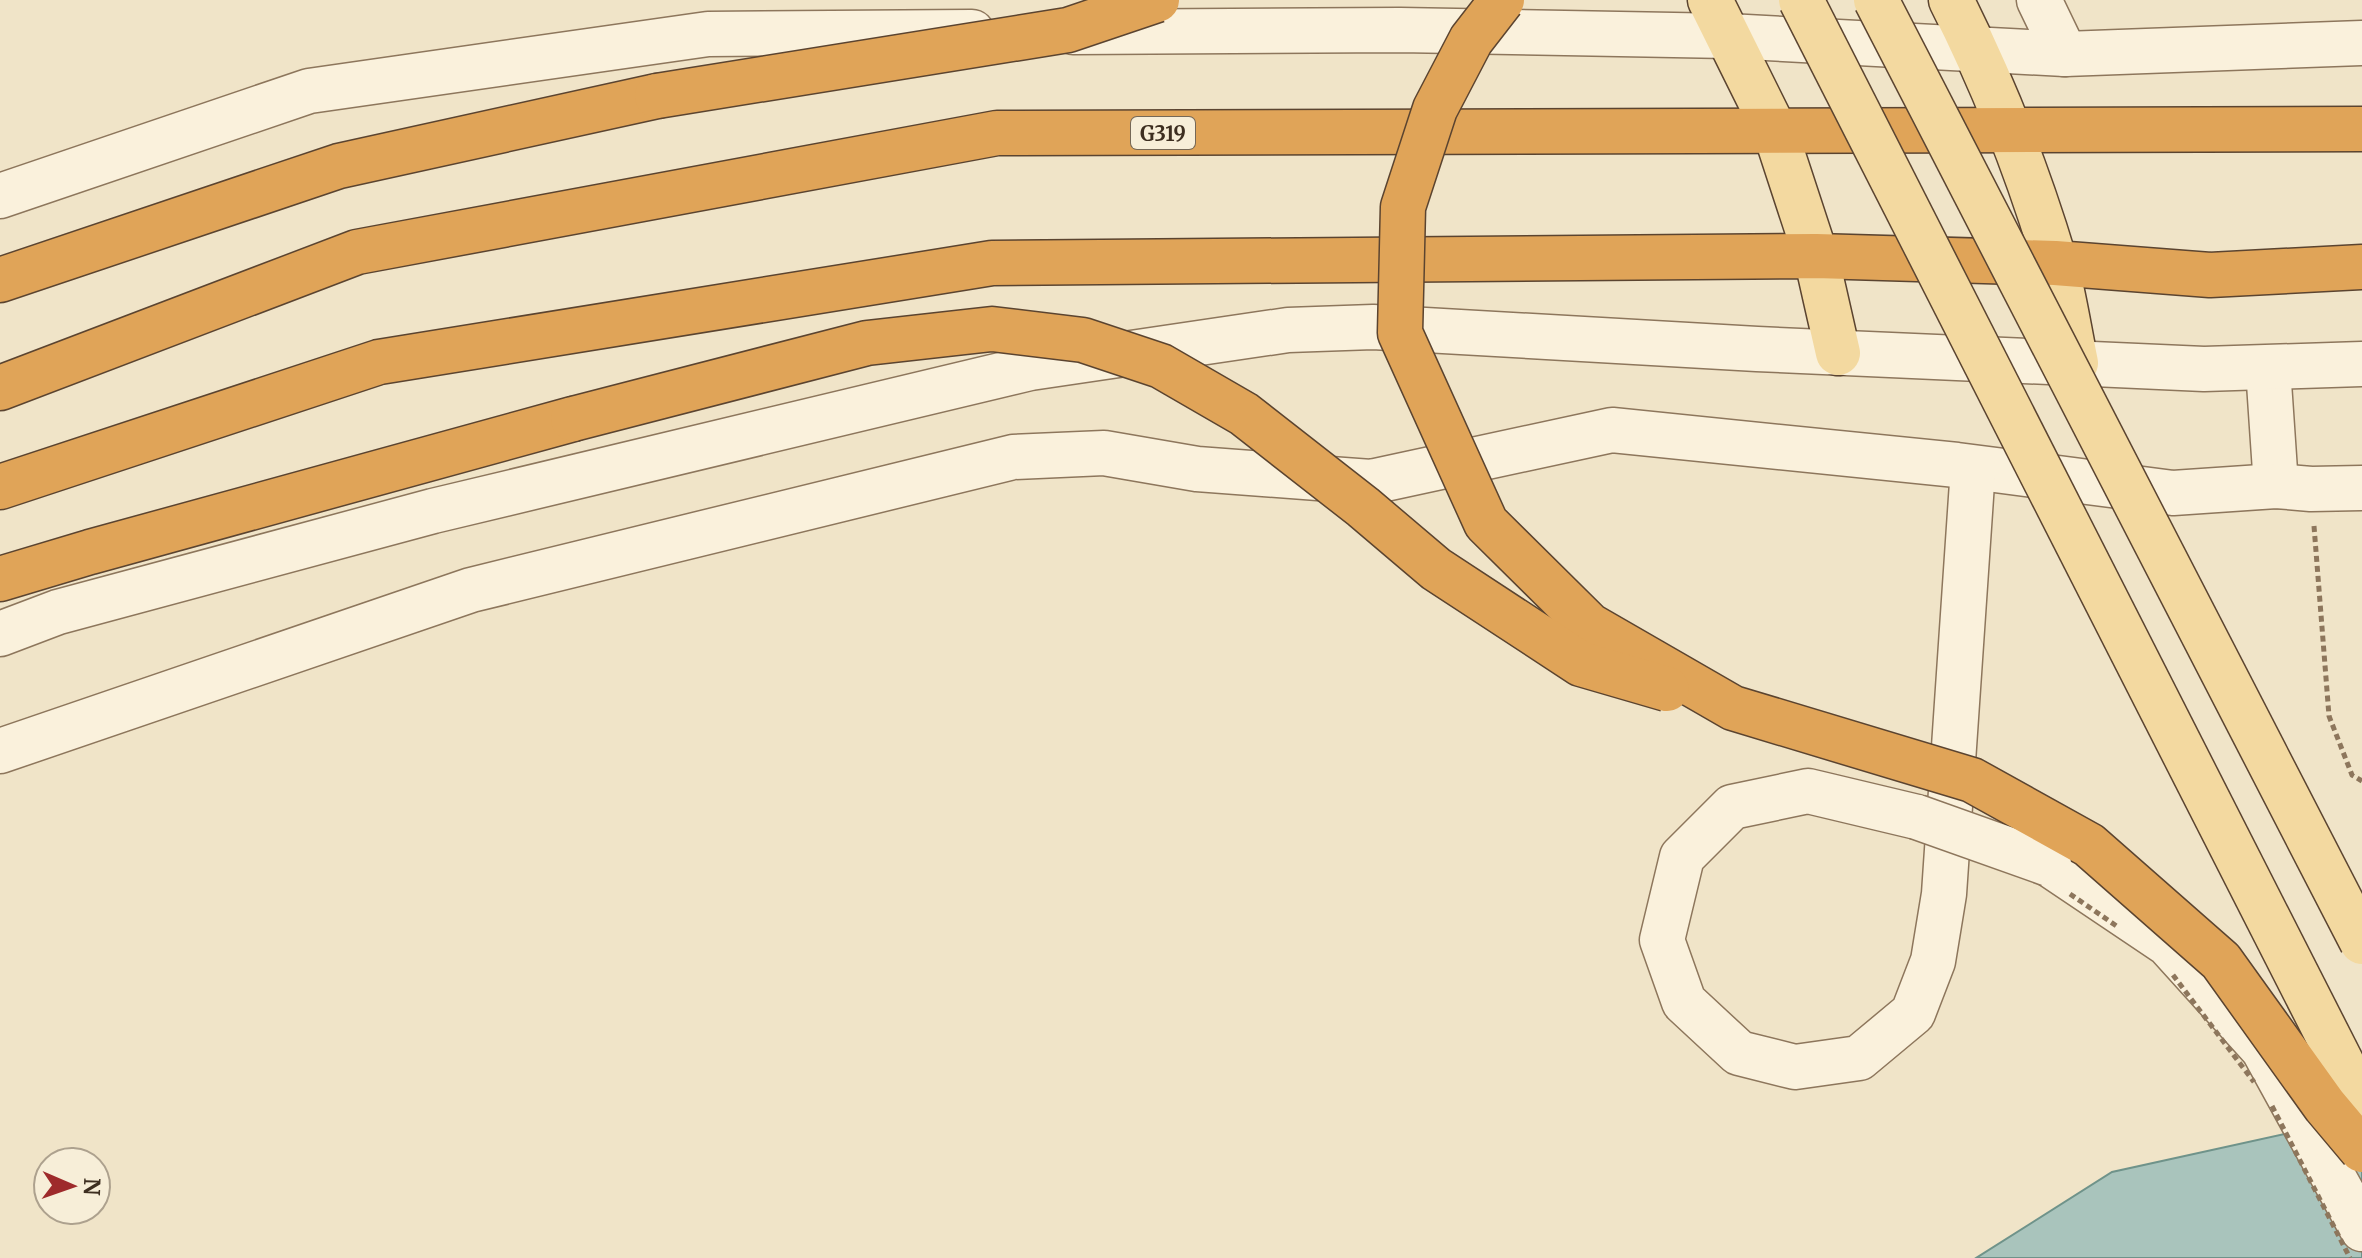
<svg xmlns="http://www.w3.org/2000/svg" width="2362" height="1258" viewBox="0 0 2362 1258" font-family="Merriweather,serif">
<rect width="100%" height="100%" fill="#f0e4c8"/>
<polygon fill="#a9c4bc" stroke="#6f938a" stroke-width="2" points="2362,1117 2362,1258 1976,1258 2112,1172"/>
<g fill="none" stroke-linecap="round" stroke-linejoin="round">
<defs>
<g id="minor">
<polyline points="2039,0 2065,54"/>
<polyline points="1073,32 1400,30 1728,36 2065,54 2362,43"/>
<polyline points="0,196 309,91 708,34 972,32"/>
<polyline points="2268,368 2276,486"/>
<polyline points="0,634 58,612 433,511 1030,368 1288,330 1373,327 1757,349 2204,369 2362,364"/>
<polyline points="0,751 471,590 1013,457 1104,453 1197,469 1371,482 1612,430 1957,465 2173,493 2276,486 2311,489 2362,488"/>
<polyline points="1917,817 1808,791 1732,807 1682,857 1662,940 1684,1002 1739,1053 1795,1067 1859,1058 1913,1013 1933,961 1944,894 1973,468"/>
<polyline points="2049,864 2168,944 2263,1049 2362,1229"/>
</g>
<g id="major">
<polyline points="1710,0 1775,131 1816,256 1838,353"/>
<path d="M1951,0C1993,83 2028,172 2055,262C2064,295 2069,330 2076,363"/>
</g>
<g id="highway">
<polyline points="0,280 339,166 657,96"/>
<polyline points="0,388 357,252 997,133 2362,129"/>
<polyline points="0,487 379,362 992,263 1816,256 2055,263 2210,275 2362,267"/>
<polyline points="0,579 90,552 573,419"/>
</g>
</defs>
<use href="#minor" stroke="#8d765c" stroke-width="47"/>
<use href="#major" stroke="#5b4430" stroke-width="47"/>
<use href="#highway" stroke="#5b4430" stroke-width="47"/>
<polyline stroke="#8d765c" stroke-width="5" stroke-dasharray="6 4" stroke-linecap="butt" points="2314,526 2329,716 2352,775 2362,781"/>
<use href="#minor" stroke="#faf1dc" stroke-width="44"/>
<use href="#major" stroke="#f3d9a0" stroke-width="44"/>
<use href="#highway" stroke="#e0a458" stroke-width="44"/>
<defs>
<polyline id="minor-bridge" points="1917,817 2049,864"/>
<g id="major-bridge">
<polyline points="1801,0 2362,1103"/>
<polyline points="1876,0 2362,942"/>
</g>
<g id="highway-bridge">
<polyline points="1502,0 1471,40 1435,109 1403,207 1400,333 1486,523 1589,625 1733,708 1972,780 2089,845 2221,961 2325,1106 2362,1150"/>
<polyline points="657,96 1068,30 1157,0"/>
<polyline points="573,419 867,343 992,329 1083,340 1161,366 1244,414 1363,507 1436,569 1581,664 1667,689"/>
</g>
</defs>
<use href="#minor-bridge" stroke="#8d765c" stroke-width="47" stroke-linecap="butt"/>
<use href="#major-bridge" stroke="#5b4430" stroke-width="47" stroke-linecap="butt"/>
<use href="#highway-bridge" stroke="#5b4430" stroke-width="47" stroke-linecap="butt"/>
<g stroke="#8d765c" stroke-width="5" stroke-dasharray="6 4" stroke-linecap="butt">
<polyline points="2070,894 2118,927"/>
<polyline points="2173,975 2254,1082"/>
<polyline points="2272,1106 2350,1258"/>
</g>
<use href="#minor-bridge" stroke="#faf1dc" stroke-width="44"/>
<use href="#major-bridge" stroke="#f3d9a0" stroke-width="44"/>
<use href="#highway-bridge" stroke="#e0a458" stroke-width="44"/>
</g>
<g text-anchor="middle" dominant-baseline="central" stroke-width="6" stroke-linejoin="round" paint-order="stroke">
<rect fill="#f7eed8" stroke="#756857" stroke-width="2" x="1131" y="117" width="64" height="32" rx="6"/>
<g font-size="20" font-weight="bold" fill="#3d2e20">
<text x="1163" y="133">G319</text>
</g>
</g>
<g transform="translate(72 1186) rotate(92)"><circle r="38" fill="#f7eed8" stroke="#ada18e" stroke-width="2"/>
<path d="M0-6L14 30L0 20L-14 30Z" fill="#9e2a2b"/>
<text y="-12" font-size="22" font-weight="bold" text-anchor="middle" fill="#3d2e20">N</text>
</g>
</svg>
